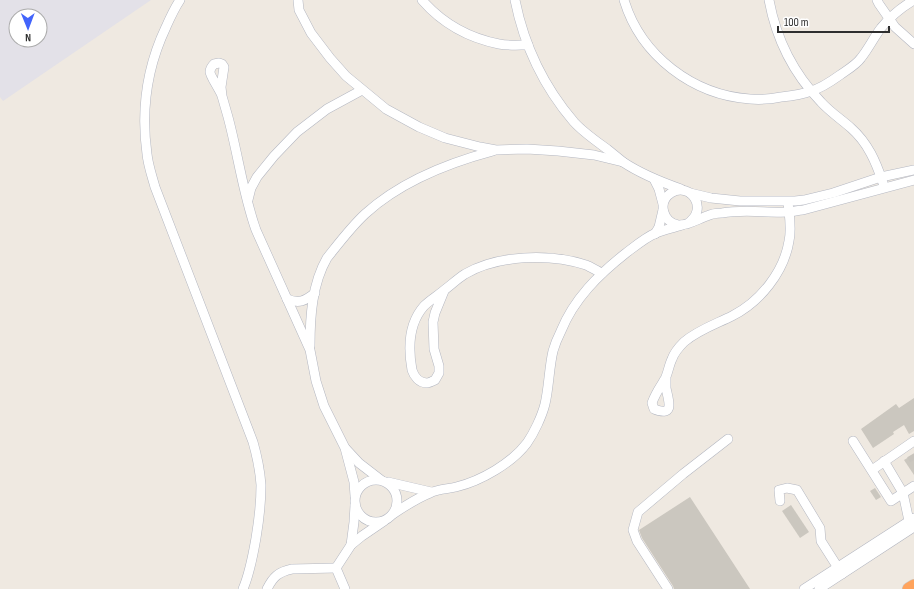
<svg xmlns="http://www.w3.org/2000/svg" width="914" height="589" viewBox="0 0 914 589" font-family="'Sofia Sans Condensed',sans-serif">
<rect width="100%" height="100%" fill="#efe9e1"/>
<path fill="#e3e1e8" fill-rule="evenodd" d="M0,0H151L3,101L0,97ZM16,16H40V40H16Z"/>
<g fill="#cbc7bf">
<polygon points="914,398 914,431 909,434 904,425 893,432 894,434 873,448 861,429 896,404 899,408"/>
<polygon points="914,454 914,475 904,460"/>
<polygon points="875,488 881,497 876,500 870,491"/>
<polygon points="690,497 750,589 674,589 673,586 642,538 639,530"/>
<polygon points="791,505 809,532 800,538 782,511"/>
</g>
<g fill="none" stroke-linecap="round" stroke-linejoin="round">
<polyline stroke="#c8c4bd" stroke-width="9" stroke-dasharray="9 4.5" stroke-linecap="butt" points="911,455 914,460"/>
<defs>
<g id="minor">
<path d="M180,0C174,9 170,18 166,27C147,67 141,111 147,154C148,165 152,176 155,187L253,442C257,456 260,471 261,485C261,503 259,520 256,538C253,555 250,573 243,589"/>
<polyline points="298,0 299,10 311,33 330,58 346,76 386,109 419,127 445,138 480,147 496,150 527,149 558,151 594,155 623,162"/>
<path d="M422,0C442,23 469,38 499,44C509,46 519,45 528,45"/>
<path d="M515,0C524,45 544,87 574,122C583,132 596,141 607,149C612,153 618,158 623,162C641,174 661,182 681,189"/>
<path d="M624,0C641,56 693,95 750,99C761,100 771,99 781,97C791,96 801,95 811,91C819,89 833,80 840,75C847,70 856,65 861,58C869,48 874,37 881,28C890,17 902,7 914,0"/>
<path d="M769,0C776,38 794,74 821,102C830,112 841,119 851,128C868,143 876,162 883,183"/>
<polyline points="877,0 879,4 895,27 914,44"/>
<path d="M222,96L221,87L224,67L222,64L219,63L214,64C212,66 210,69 210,72C210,76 220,90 222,96C224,103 226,110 228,117C238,154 243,194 256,230L310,350L316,381L324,406L345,448L354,482L355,496"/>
<polyline points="654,179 659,189 663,204"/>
<polyline points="690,193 711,198 740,201 795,201 804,200 833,193 881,177 914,170"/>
<polyline points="248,200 251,188 257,177 274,156 297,132 327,109 362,90"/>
<path d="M687,224C710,209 690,181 671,193C657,202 663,222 678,225C687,226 698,219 707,216C711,214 717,213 722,213C744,209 766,213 788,212C793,212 798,210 803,210L914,180"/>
<polyline points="655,234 659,227 663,210"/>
<path d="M444,291L435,313L433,322L434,349L439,366V373L435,380C433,381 429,383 427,383C419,383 414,376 412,370C408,348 409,323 424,306C430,300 437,296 443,291C450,286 457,279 465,274C498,255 549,253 586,265C591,267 597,271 602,273"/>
<path d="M287,299C299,304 305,301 315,293"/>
<path d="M310,346C310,317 312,284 327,258C339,243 351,227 365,214C400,182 448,163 493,151"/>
<path d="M666,378C666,381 666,384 666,388C668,399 676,418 654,409L652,403C655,394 660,387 665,379C668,373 669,365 672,359C674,353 679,347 684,342C698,330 716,324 732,316C760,302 784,272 789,241C792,228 789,214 788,202"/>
<polyline points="853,441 891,501 914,486"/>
<polyline points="346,449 359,463 381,480"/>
<polyline points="884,461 903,493 909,521 911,525"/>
<polyline points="872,470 914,441"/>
<circle cx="376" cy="501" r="21"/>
<polyline points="388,482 431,492"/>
<polyline points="780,501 779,490 787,488 797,490 820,528 821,541 842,574"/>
<path d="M393,514C405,506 417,498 430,493C438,489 448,489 456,487C481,481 512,463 527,443C534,433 542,416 545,404C549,387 549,368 553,351C555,344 558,337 561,331C574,299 598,275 626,253C634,247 646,237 656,233C664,230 673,228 682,225"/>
<polyline points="351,545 354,522 355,505"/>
<path d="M267,589C273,577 278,572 292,569L336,568"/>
<polyline points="345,589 336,568 351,545 362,536 384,521"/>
<polyline points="668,589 637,541 633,530 638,512 683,474 728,439"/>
<polyline points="804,589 914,518"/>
<polyline points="819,589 914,527"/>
</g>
<polyline id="highway" points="909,589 914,586"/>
</defs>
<use href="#minor" stroke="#b4b7c1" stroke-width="10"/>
<use href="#highway" stroke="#c9c9c9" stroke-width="14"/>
<use href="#minor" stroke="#fff" stroke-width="9"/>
<use href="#highway" stroke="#ffa35c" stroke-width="13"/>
</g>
<g transform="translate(28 28) rotate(179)"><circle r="19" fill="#ffffff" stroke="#ababab"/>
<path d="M0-3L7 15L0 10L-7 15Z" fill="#4264fb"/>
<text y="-6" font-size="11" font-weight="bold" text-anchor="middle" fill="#2e2e2e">N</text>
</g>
<path d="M778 26v6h111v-6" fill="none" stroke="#2e2e2e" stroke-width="2"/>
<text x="784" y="26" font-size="12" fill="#2e2e2e" stroke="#ffffff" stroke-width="3" paint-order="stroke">100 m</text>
</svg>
